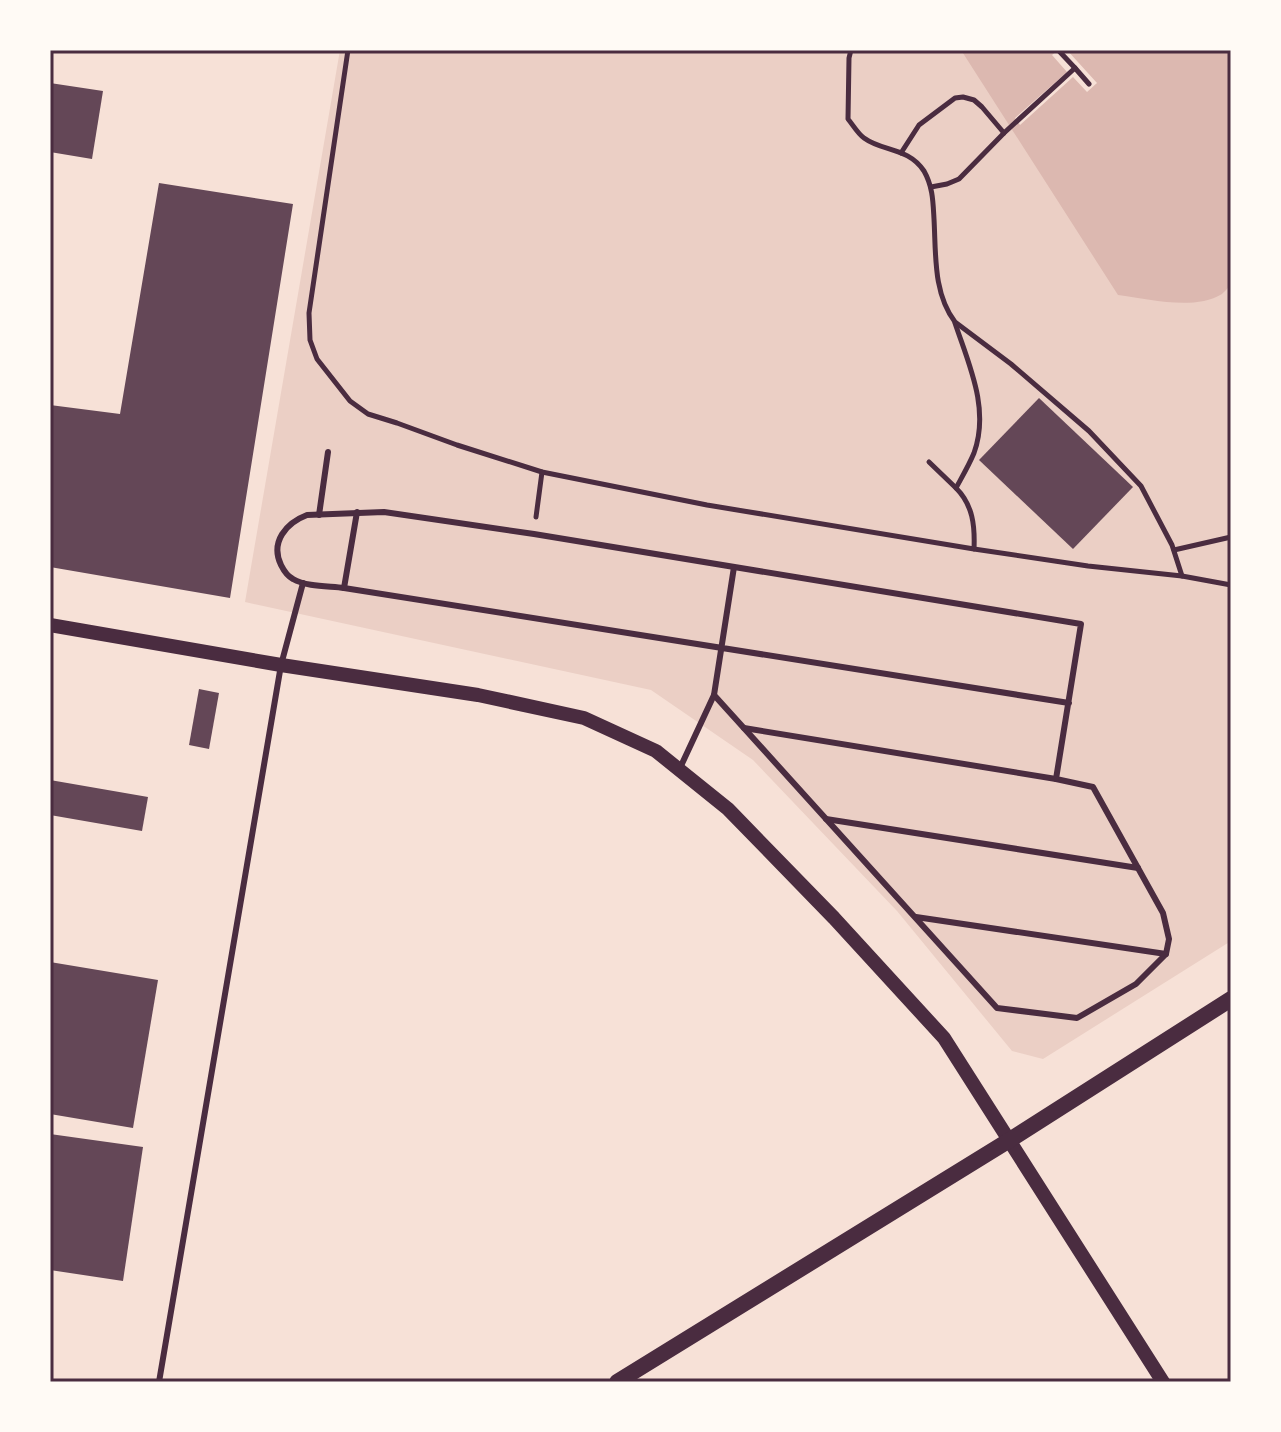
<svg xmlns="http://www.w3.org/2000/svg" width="1281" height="1432" viewBox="0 0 1281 1432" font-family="'Public Sans',sans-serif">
<rect width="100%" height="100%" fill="#f7e1d7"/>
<polygon fill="#ebcfc5" points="340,50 1231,50 1231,941 1043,1059 1012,1051 897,911 753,760 651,690 245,602"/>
<path fill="#dcb8b0" d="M961,50H1231V284C1228,288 1225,291 1222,294C1194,311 1149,299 1118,295Z"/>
<polygon fill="#f7e1d7" points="1058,50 1067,50 1097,83 1087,92 1073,77 1020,125 1015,118 1067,72 1052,55"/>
<g fill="#644757">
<polygon points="50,83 103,91 92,159 50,152"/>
<polygon points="159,183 293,204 230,598 50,567 50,405 120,414"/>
<polygon points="1039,398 1133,487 1073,549 979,460"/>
<polygon points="199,689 219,693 209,749 189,745"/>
<polygon points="50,780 148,797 142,831 50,815"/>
<polygon points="50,962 158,980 133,1128 50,1114"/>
<polygon points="50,1134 143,1147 123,1281 50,1270"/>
</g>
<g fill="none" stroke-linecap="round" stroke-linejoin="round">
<g stroke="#4a2c40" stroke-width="5">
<polyline points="348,50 309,313 310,340 317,359 350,401 368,414 397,423 457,445 542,472 707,505 974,549 1088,566 1182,576 1231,585"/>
<path d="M851,50L849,58L848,119C853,125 858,134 864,138C883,152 908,147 924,171C933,187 933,202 934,219C936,254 933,293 955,322L1011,364L1089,431L1141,486L1172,545L1182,576"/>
<polyline points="1059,51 1075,68"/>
<polyline points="901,153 919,125 955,98 963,97 974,100 982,107 1004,133"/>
<polyline points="931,187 947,184 959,179 1004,133 1075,68 1089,84"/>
<path d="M955,323C969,365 990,409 974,453C969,465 962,477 956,488C973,505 975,526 974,549"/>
<polyline points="929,462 956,488"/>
<polyline points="536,517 542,472"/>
<polyline points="1174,550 1231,537"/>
</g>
<g stroke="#4a2c40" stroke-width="6">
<polyline points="319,515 328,452"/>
<path d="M734,567L714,695L997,1008L1077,1018L1136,984L1166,954L1169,939L1163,913L1093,787L1056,779L1081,624L534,534L384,512L307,515C286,523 270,542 281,565C284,571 287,576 293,579C307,587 329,586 344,588L1069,703"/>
<polyline points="344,588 357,512"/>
<polyline points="744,728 1056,779"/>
<polyline points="680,768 714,695"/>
<polyline points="826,819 1138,868"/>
<polyline points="916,917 1166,954"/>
<polyline points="159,1382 281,665 303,583"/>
</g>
<polyline stroke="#4a2c40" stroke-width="14" points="50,625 281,665 478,695 584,718 656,751 728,809 834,918 944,1038 1163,1382"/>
<polyline stroke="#4a2c40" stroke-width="16" points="617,1382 1008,1141 1231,999"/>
</g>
<rect width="1281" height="1432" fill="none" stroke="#fffaf5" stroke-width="104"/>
<rect x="52" y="52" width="1177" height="1328" fill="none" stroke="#4a2c40" stroke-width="3"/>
</svg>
